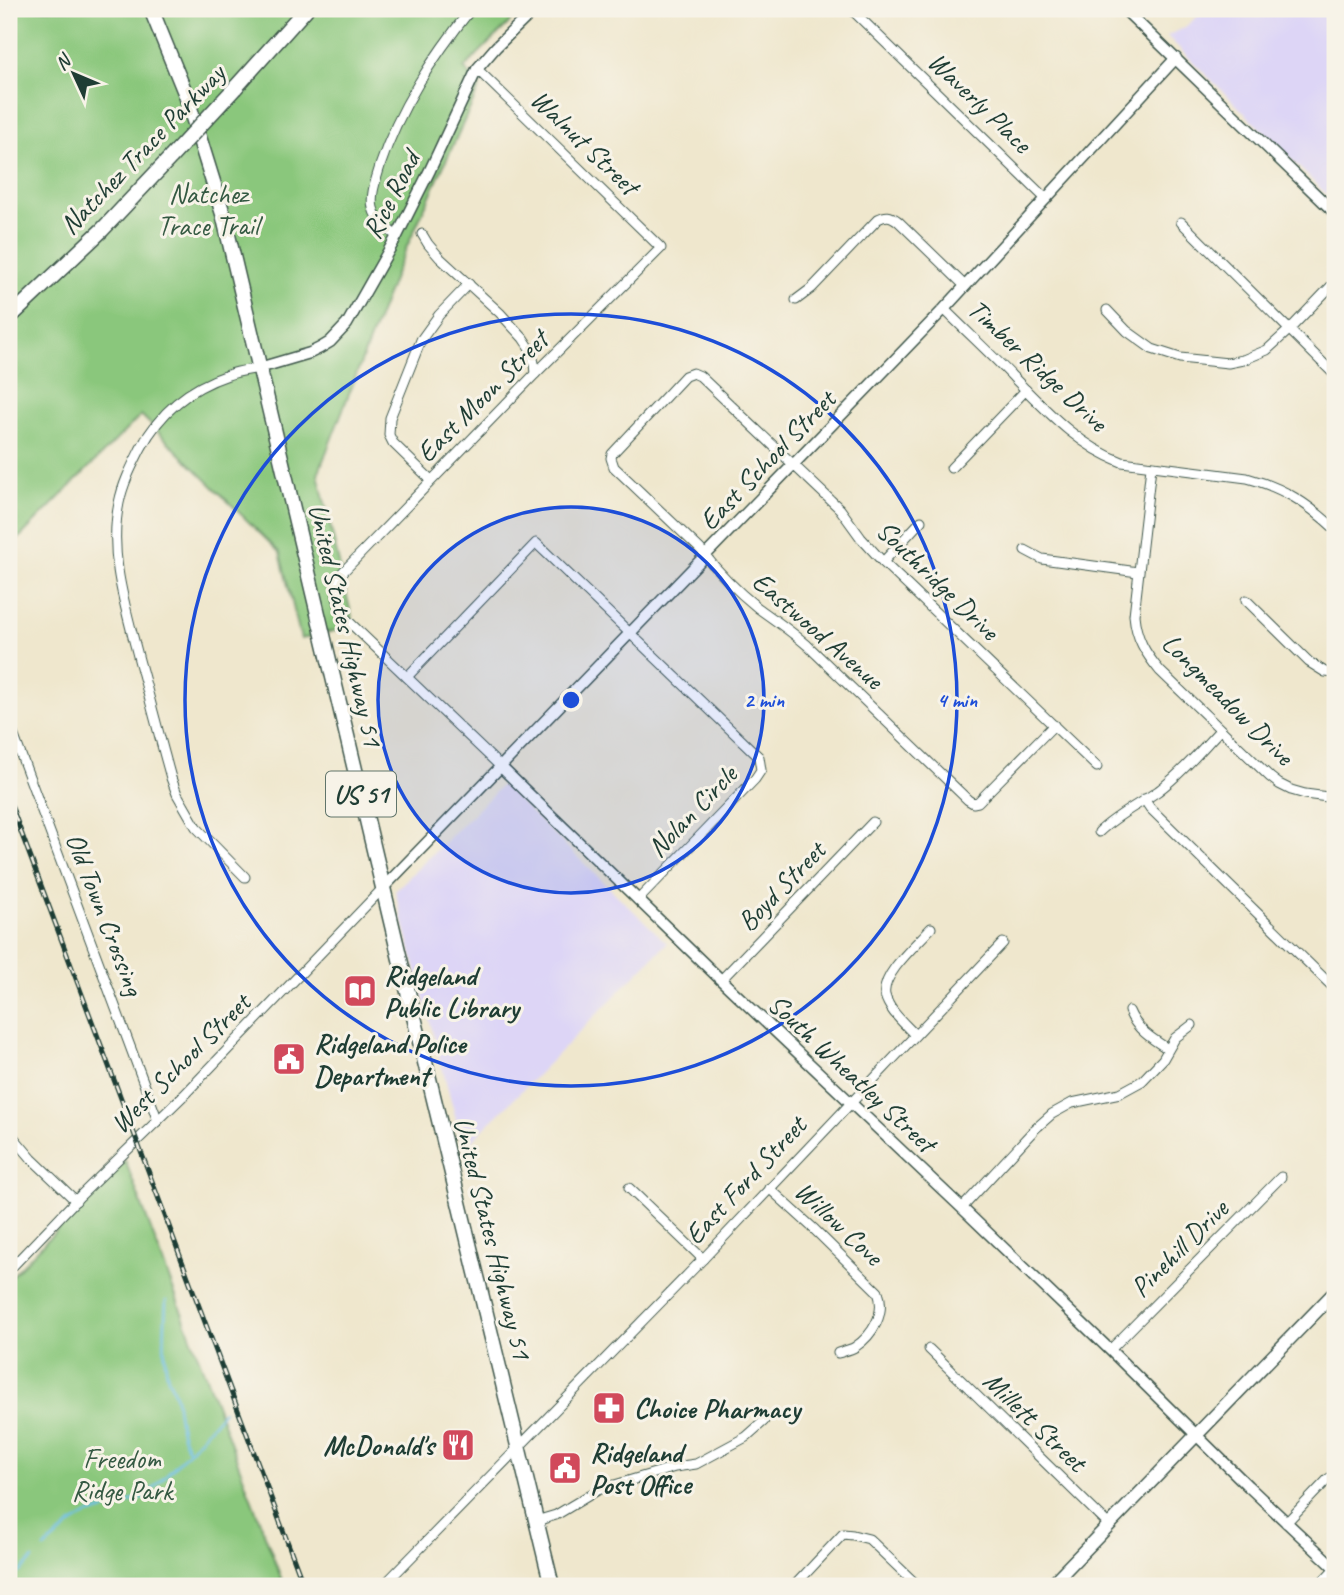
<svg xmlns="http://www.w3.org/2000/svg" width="1344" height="1595" viewBox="0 0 1344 1595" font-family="Caveat,sans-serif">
<rect width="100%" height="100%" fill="#f7f3e8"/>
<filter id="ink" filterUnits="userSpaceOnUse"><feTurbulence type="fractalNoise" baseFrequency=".0143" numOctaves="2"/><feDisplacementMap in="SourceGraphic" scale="14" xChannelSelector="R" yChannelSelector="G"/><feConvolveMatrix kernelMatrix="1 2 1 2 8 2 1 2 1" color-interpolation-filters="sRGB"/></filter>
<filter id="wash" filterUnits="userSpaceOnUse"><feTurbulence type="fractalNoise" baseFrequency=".00686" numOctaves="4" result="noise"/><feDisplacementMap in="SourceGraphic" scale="28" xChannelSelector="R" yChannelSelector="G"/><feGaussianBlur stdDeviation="1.57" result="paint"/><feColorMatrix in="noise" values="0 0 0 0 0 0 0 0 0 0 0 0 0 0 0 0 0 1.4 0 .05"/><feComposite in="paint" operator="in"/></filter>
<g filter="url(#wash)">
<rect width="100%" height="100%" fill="#efe7cd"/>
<g fill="#ddd5f6">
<polygon points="1206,9 1335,9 1335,203 1167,36 1184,28"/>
<polygon points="502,785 667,943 464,1149 395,891"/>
</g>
<g fill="#8ac77c" stroke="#548258" stroke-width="2">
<polygon points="9,9 523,9 464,68 480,86 399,264 318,474 354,626 301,639 280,553 141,415 9,548"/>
<polygon points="125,1160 284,1586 9,1586 9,1279"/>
</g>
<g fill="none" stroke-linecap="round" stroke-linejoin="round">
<g stroke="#6dbfe9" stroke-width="2.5">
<path d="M166,1301C165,1325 162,1354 168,1378C171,1385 174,1391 176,1398C179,1417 179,1435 189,1451L224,1411"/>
<polyline points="44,1548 72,1524 87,1515 121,1505 146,1496 189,1451"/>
<polyline points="10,1586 14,1575 21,1571 33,1559"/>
</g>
</g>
</g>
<g filter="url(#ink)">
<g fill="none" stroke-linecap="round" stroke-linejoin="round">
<defs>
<g id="minor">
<polyline points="851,9 1046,199"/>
<path d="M477,69L661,248L535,374L337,578C335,592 338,606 345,618L501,767"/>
<polyline points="1181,222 1335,375"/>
<polyline points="422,234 428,244 440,258 500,313 523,338 531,350 534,363 535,374"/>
<path d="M397,236C386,228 377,222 373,208C370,195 376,180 380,166C399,108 433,57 471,9"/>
<path d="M796,300L812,288L878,219C886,215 890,215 898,221L965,286"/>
<path d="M944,309C967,332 991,354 1013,377C1047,411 1077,445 1122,462L1247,478C1284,488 1307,503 1335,529"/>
<polyline points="1107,310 1127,331 1152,349 1180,358 1228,363 1243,360 1267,350 1289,330 1335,282"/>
<path d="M1151,467L1134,615C1136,638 1145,653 1160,671L1270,777L1279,784L1291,790L1305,794L1335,798"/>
<polyline points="951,468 1026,390"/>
<polyline points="431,480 393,443 389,435 390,418 421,340 439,315 469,284"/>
<polyline points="1025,550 1042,559 1138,572"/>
<polyline points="883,562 921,521"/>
<polyline points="1246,600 1309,662 1325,672 1335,673"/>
<polyline points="407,677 536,543 759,757 761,770 755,779 638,900"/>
<polyline points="9,723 158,1121"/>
<path d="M1054,725L978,802L973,803L968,800L807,645C791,631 775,620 758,608C737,591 717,571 700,549L614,467L611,458L612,454L685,376L693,373L700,376L840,509L861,538L883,562L1097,767"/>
<polyline points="1144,799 1150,808 1335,989"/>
<path d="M1099,832C1117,815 1138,805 1158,791C1181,774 1200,751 1220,730"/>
<path d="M245,877L196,827L177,794L171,778C160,739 150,699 139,660C126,608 108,556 119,503C123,483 132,466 141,448C160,412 189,388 228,375C238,371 249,370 259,368"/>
<polyline points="721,980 873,822"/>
<path d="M1129,1011C1137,1030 1152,1039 1168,1049"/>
<path d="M915,1035C905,1024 889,1011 885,995C881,974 918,943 931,928"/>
<polyline points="9,1132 32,1159 76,1201"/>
<polyline points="629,1188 703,1259"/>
<path d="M769,1188L813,1228L878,1292C886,1313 873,1335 855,1347C850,1350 844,1351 838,1353"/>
<polyline points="962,1208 1035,1129 1052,1114 1072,1103 1120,1093 1142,1081 1163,1059 1175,1038 1192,1025"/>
<polyline points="9,1270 80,1196 184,1095 383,888"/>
<polyline points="929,1349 1109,1525"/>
<polyline points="1110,1350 1281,1177"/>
<polyline points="536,1521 556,1515 598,1490 675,1467 696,1464 746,1437 764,1421"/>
<polyline points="1286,1523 1328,1479 1335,1475"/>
<polyline points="383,1586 703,1259 1003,943"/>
<polyline points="794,1586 843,1534 853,1535 869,1539 918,1586"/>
<polyline points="1318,1586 1335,1568"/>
</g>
<g id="tertiary">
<polyline points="1124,9 1335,213"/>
<polyline points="259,368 310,353 320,348 330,342 347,324 397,236 430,170 477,69 496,47 535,9"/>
<polyline points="501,767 721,980 962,1208 1110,1350 1248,1486 1335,1568"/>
<polyline points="383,888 944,309 1176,58"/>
</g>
<polyline id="secondary" points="1050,1586 1335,1292"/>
<g id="primary">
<polyline points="151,9 186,95 223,214 399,955 552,1586"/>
<polyline points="235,88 306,9"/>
<polyline points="9,318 102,230 171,157"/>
</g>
</defs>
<use href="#minor" stroke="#3e564b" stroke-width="11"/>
<use href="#tertiary" stroke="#3e564b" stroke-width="13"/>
<use href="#secondary" stroke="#3e564b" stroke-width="15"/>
<use href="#primary" stroke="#3e564b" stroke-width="17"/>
<use href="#minor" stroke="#fff" stroke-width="9"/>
<use href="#tertiary" stroke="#fff" stroke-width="10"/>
<use href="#secondary" stroke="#fff" stroke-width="12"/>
<use href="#primary" stroke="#fff" stroke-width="14"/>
<defs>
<polyline id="rail" points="9,800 304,1586"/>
</defs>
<use href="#rail" stroke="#1f3d34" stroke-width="5"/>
<use href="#rail" stroke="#f7f3e8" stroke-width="2.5" stroke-dasharray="8" stroke-linecap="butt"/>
<defs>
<polyline id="primary-bridge" points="171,157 235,88"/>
</defs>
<use href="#primary-bridge" stroke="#3e564b" stroke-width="17" stroke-linecap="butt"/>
<use href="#primary-bridge" stroke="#fff" stroke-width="14"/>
</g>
</g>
<circle cx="571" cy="700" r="193" fill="#1d4ed8" fill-opacity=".12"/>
<g fill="none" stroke="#1d4ed8" stroke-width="3.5">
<circle cx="571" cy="700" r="193"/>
<circle cx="571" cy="700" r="386"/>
</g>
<defs>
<symbol id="library-square" viewBox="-11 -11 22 22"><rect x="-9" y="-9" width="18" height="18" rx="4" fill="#d1495b" stroke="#f7f3e8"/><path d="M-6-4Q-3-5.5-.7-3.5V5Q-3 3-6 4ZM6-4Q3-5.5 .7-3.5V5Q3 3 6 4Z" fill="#fff"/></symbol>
<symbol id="civic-square" viewBox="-11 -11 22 22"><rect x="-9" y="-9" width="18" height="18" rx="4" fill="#d1495b" stroke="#f7f3e8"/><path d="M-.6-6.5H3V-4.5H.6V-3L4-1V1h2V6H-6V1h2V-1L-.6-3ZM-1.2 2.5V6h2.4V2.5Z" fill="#fff"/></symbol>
<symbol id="pharmacy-square" viewBox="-11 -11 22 22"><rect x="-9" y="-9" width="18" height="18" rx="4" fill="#d1495b" stroke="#f7f3e8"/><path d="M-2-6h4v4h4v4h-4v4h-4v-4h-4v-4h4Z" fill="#fff"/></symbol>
<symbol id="restaurant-square" viewBox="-11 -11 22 22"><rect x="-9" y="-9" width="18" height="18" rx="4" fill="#d1495b" stroke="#f7f3e8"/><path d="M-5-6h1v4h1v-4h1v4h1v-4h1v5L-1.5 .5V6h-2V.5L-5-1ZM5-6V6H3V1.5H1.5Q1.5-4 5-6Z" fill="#fff"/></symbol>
</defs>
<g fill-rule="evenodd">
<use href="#library-square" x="341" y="972" width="38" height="38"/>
<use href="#civic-square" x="270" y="1040" width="38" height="38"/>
<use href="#pharmacy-square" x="590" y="1389" width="38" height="38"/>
<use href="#restaurant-square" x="439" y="1426" width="38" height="38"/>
<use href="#civic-square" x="546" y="1449" width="38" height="38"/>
</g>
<g text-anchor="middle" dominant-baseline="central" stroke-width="6" stroke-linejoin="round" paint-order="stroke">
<rect fill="#f7f3e8" stroke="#60746a" stroke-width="2" x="326" y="771.5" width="70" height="45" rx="5"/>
<g font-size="26" font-weight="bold" fill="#1f3d34">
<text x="361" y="794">US 51</text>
</g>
<g font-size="28" fill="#1f3d34" stroke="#f7f3e8">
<text transform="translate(980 102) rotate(44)">Waverly Place</text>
<text transform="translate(585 142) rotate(44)">Walnut Street</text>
<text transform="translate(142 149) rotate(-46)">Natchez Trace Parkway</text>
<text transform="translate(391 195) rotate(-63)">Rice Road</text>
<text transform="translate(1038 365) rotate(43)">Timber Ridge Drive</text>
<text transform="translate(482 396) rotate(-45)">East Moon Street</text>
<text transform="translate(767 460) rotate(-46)">East School Street</text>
<text transform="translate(938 580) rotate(44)">Southridge Drive</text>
<text transform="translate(346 625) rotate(77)">United States Highway 51</text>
<text transform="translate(818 630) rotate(41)">Eastwood Avenue</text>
<text transform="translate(1228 699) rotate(45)">Longmeadow Drive</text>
<text transform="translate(692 811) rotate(-46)">Nolan Circle</text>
<text transform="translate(781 886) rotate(-46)">Boyd Street</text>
<text transform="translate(105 914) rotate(69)">Old Town Crossing</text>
<text transform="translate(180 1063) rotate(-45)">West School Street</text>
<text transform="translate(852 1073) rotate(43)">South Wheatley Street</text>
<text transform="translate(745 1180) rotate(-47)">East Ford Street</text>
<text transform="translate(839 1223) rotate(43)">Willow Cove</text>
<text transform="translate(493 1238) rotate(76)">United States Highway 51</text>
<text transform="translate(1179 1248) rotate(-45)">Pinehill Drive</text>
<text transform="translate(1035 1421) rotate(44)">Millett Street</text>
</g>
<g font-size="28" fill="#345942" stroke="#f7f3e8">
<text x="208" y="193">Natchez<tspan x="208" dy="32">Trace Trail</tspan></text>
<text x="122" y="1458">Freedom<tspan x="122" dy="32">Ridge Park</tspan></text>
</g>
<g font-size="28" font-weight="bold" fill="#1f3d34" stroke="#f7f3e8" text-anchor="start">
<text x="384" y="975">Ridgeland<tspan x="384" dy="32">Public Library</tspan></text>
<text x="314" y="1043">Ridgeland Police<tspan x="314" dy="32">Department</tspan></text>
<text x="634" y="1408">Choice Pharmacy</text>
<text x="434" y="1445" text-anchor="end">McDonald's</text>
<text x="590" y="1452">Ridgeland<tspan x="590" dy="32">Post Office</tspan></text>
</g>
</g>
<circle cx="571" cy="700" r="10" fill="#1d4ed8" stroke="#f7f3e8" stroke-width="3.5"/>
<g font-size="21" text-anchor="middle" font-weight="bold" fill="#1d4ed8" stroke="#f7f3e8" stroke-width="6" stroke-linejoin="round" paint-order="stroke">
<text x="764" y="707">2 min</text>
<text x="957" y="707">4 min</text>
</g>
<rect width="1344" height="1595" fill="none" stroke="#f7f3e8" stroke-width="35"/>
<g transform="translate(74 74) rotate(314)" stroke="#f7f3e8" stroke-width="5" paint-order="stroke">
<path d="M0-5L12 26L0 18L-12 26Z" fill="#1f3d34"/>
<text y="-10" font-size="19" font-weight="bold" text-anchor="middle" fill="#1f3d34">N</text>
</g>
</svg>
